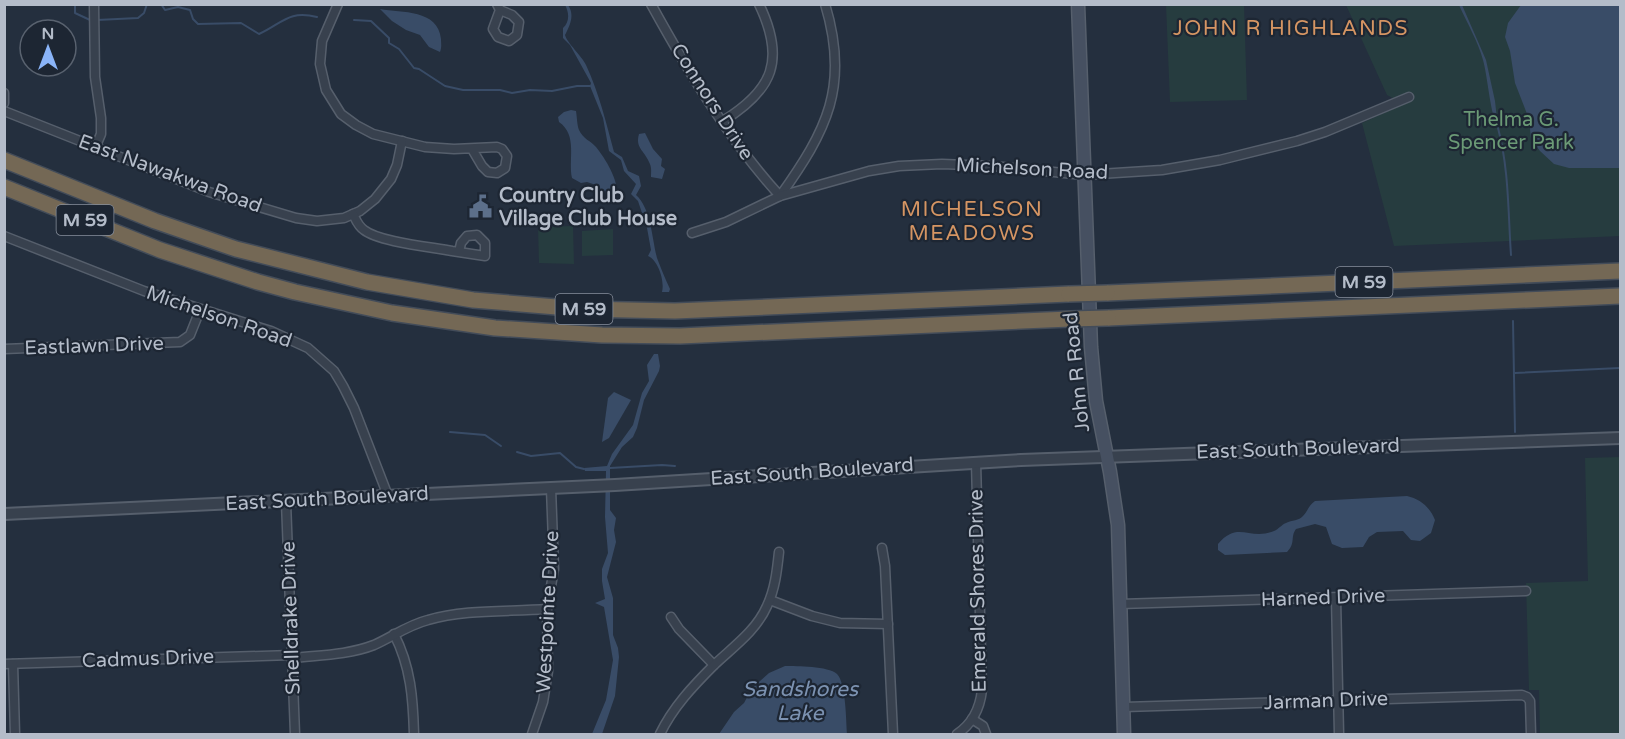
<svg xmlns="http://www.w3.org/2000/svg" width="1625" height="739" viewBox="0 0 1625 739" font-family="'Varela Round',sans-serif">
<rect width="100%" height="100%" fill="#242f3e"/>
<g fill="#263c3f">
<polygon points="1166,5 1244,5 1247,100 1170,102"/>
<polygon points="1346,5 1620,5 1620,236 1394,246 1362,123 1404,104 1387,95"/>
<polygon points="573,226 574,264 539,263 538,227"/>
<polygon points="613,229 613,255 582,256 582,231"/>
<polygon points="1620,457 1620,734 1540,734 1539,690 1529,690 1526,583 1588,581 1585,458"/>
</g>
<g fill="#394c67">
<path d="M565,5H568C575,15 570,25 565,35C567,43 582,56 586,65C599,93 606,122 614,152L622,157L628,171L639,176L641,186L636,195C651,208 652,239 657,258C661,268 665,279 670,289L669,292H662C665,281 658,260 648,256L651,250L647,228L638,201L631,194L636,184L624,171L621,160L609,151L603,118L590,86L591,83L570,45L563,38V28C570,22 569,12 565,5Z"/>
<path d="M1459,5H1462L1486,60L1495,101L1498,128C1490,114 1488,78 1483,60C1478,41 1467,23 1459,5Z"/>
<polygon points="1521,5 1620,5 1620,168 1569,168 1554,164 1540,151 1531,139 1529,119 1515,83 1510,51 1505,37 1508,23"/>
<path d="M380,9C402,13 438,9 441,39C441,44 442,47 440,52L429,47L420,35L406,30L392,21Z"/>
<path d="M571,110L576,111C577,117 577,125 579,130C583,139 591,141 596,147C605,158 620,182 616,195C608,196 600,192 596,185L587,182L581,183L572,178C568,160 578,135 559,122L558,117L564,112Z"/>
<path d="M645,133L653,149L662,159L661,166L665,169L662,179L651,177C651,172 652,167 649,162C644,150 635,148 639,134Z"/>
<polygon points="654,354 658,354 660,366 659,371 644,400 637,428 633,437 622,447 610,466 610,510 616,518 614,530 616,542 607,577 613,598 613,635 618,648 619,657 615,696 602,734 592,734 606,700 613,660 604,607 595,603 605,599 602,581 602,569 608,553 605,517 606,471 585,471 584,468 607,466 612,454 633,425 642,393 649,381 647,365"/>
<polygon points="614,392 631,400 609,438 602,442 608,398"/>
<path d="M1407,496C1420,499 1430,507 1435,520L1431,533L1420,541L1411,540L1403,531L1377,532L1369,537L1363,547L1342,548L1332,544L1326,527L1315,524L1296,529C1290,537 1296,543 1287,552L1225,555L1218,550V544C1238,520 1249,541 1274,531C1279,529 1281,525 1286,523C1292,520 1299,521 1303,516C1308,511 1308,506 1315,501Z"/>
<path d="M785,666C797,666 828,666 837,674C846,683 846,720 847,734H719L734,712L744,703L752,688L769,673Z"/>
</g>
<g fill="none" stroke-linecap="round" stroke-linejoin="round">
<g stroke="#394c67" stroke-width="2">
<polyline points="75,4 75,13 90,20"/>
<path d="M161,4L165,10L178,7L190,10L193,19L198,24L241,23L259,34C283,23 288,10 317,17"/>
<polyline points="97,20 138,18 144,13 147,4"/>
<polyline points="354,20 371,21 389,38 389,43 399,49 414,68 419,69 445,86 463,90 500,90 512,93 530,90 552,91 577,86 590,86"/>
<path d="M1498,128C1509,169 1508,212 1511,255"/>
<polyline points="1513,321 1515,432"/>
<polyline points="1515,373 1620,368"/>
<polyline points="450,432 485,435 501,446"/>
<polyline points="517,452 531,456 560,453 576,467 584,469"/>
<polyline points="610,468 662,465 675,466"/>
</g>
<defs>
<g id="minor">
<polyline points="94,4 95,77 101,118 101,134 95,148"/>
<polyline points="338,4 322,41 320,64 326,90 341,114 356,125 373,134 425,147 454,149 497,147 502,149 507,156 505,168 497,173 488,172 482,166 472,149"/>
<polyline points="497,4 500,10 512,15 519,22 517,35 509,41 498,37 493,29 500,10"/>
<path d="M651,4C688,71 728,139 780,196C827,130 850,86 825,4"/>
<polyline points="4,93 4,103"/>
<polyline points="4,111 209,192 296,218 317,221 344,218 360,211 375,199 391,179 397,165 402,141"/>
<path d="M723,121C773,90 786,60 759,4"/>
<path d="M353,214C356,220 358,226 364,230C379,242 431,247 452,251L485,256V243L477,235L467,236L461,243L459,252"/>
<polyline points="692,233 726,222 780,196 869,171 899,166 942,164 993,166 1084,175 1162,170 1220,160 1297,141 1325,132 1409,97"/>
<polyline points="4,236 144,291 271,331 308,348 334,371 343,386 354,408 388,496"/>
<polyline points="4,349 180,342 190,335 200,310"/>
<polyline points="286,502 295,734"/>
<polyline points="882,548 885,566 893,734"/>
<polyline points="1336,598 1339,734"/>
<polyline points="770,600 812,616 840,623 888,624"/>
<polyline points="1120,604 1526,591"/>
<polyline points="671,617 679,629 714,665"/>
<path d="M394,634C411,667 413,699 414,734"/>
<path d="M293,658C320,655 348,655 374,645C392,637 408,625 428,620C465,609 508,612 547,609"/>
<polyline points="4,664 292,655"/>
<polyline points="13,664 15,734"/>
<polyline points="1124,707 1522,695 1527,697 1530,701 1531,734"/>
<polyline points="972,719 983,726 986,734"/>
<polyline points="532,734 543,702 548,671 547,609 554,569 551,488"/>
<path d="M660,734C673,707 693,686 714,665C733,647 756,631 767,606C775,589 777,571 779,552"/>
<path d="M957,734C972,724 980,708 982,690L976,462"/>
</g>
<polyline id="tertiary" points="4,514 615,485 1021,460 1620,438"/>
<polyline id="secondary" points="1078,4 1091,347 1096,401 1110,472 1118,525 1124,734"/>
<g id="motorway">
<polyline points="4,160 155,221 236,249 367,282 473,300 581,309 675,311 1069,294"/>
<polyline points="4,187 160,250 258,282 295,292 392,313 495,328 602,335 680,336 1070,319"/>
<polyline points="1107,293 1620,271"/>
<polyline points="1108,318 1620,296"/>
</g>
</defs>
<use href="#minor" stroke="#565f6c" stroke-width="11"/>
<use href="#tertiary" stroke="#565f6c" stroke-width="14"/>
<use href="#secondary" stroke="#565f6c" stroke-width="15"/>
<use href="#motorway" stroke="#434c59" stroke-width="18"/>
<use href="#minor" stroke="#38414e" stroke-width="8"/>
<use href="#tertiary" stroke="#38414e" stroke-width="10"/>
<use href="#secondary" stroke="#465061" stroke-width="12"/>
<use href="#motorway" stroke="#746855" stroke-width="15"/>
<defs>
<g id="motorway-bridge">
<polyline points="1069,294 1107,293"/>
<polyline points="1070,319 1108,318"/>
</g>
</defs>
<use href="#motorway-bridge" stroke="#434c59" stroke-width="18" stroke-linecap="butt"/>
<use href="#motorway-bridge" stroke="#746855" stroke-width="15"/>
</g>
<defs>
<symbol id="civic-bare" viewBox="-9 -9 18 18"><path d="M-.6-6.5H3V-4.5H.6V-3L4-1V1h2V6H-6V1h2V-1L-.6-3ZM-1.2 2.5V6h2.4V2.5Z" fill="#5c6f8a" stroke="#1d2633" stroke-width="2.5" paint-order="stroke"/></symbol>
</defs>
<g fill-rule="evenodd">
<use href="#civic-bare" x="464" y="190" width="33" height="33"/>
</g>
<g text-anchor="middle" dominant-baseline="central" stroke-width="4.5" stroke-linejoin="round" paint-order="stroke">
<g fill="#1d2633" stroke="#878f9c" stroke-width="1.5">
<rect x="56.5" y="205" width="57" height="30" rx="4.5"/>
<rect x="1335.5" y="267" width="57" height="30" rx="4.5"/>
<rect x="555.5" y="294" width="57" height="30" rx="4.5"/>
</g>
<g font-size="18" font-weight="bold" fill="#b4bcc9">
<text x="85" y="220">M 59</text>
<text x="1364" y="282">M 59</text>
<text x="584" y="309">M 59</text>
</g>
<g font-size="20" fill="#b4bcc9" stroke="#1d2633">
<text transform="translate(712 102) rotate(57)">Connors Drive</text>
<text transform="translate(1032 169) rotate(3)">Michelson Road</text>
<text transform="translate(170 174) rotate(20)">East Nawakwa Road</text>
<text transform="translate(219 317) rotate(19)">Michelson Road</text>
<text transform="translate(94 346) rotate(-2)">Eastlawn Drive</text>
<text transform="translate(1077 372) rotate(-96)">John R Road</text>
<text transform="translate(1298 449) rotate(-2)">East South Boulevard</text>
<text transform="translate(812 472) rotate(-4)">East South Boulevard</text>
<text transform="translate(327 499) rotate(-3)">East South Boulevard</text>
<text transform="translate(978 591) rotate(-91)">Emerald Shores Drive</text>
<text transform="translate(1323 598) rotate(-2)">Harned Drive</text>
<text transform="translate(548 612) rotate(-87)">Westpointe Drive</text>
<text transform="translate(291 618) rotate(-92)">Shelldrake Drive</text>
<text transform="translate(148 659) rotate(-2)">Cadmus Drive</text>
<text transform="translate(1326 701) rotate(-2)">Jarman Drive</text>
</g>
<g font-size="20" fill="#6b9a76" stroke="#1d2633">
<text x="1511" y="120">Thelma G.<tspan x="1511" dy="23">Spencer Park</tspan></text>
</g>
<g font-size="20" font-weight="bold" fill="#b4bcc9" stroke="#1d2633" text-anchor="start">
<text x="499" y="196">Country Club<tspan x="499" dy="23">Village Club House</tspan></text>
</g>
<g font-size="21" letter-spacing="1.5" fill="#d59563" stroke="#1d2633">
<text x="1291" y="28">JOHN R HIGHLANDS</text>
<text x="972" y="209">MICHELSON<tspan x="972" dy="24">MEADOWS</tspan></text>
</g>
<g font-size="21" font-style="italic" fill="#7c92b1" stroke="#1d2633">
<text x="800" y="689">Sandshores<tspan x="800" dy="24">Lake</tspan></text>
</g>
</g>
<rect width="1625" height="739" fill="none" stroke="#b4bcc9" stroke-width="12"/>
<g transform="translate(48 48)"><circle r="28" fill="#1d2633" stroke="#59626f" stroke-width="1.5"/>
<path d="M0-4.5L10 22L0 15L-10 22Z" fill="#8ab4f8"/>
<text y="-9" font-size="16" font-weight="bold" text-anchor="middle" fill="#b4bcc9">N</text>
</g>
</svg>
